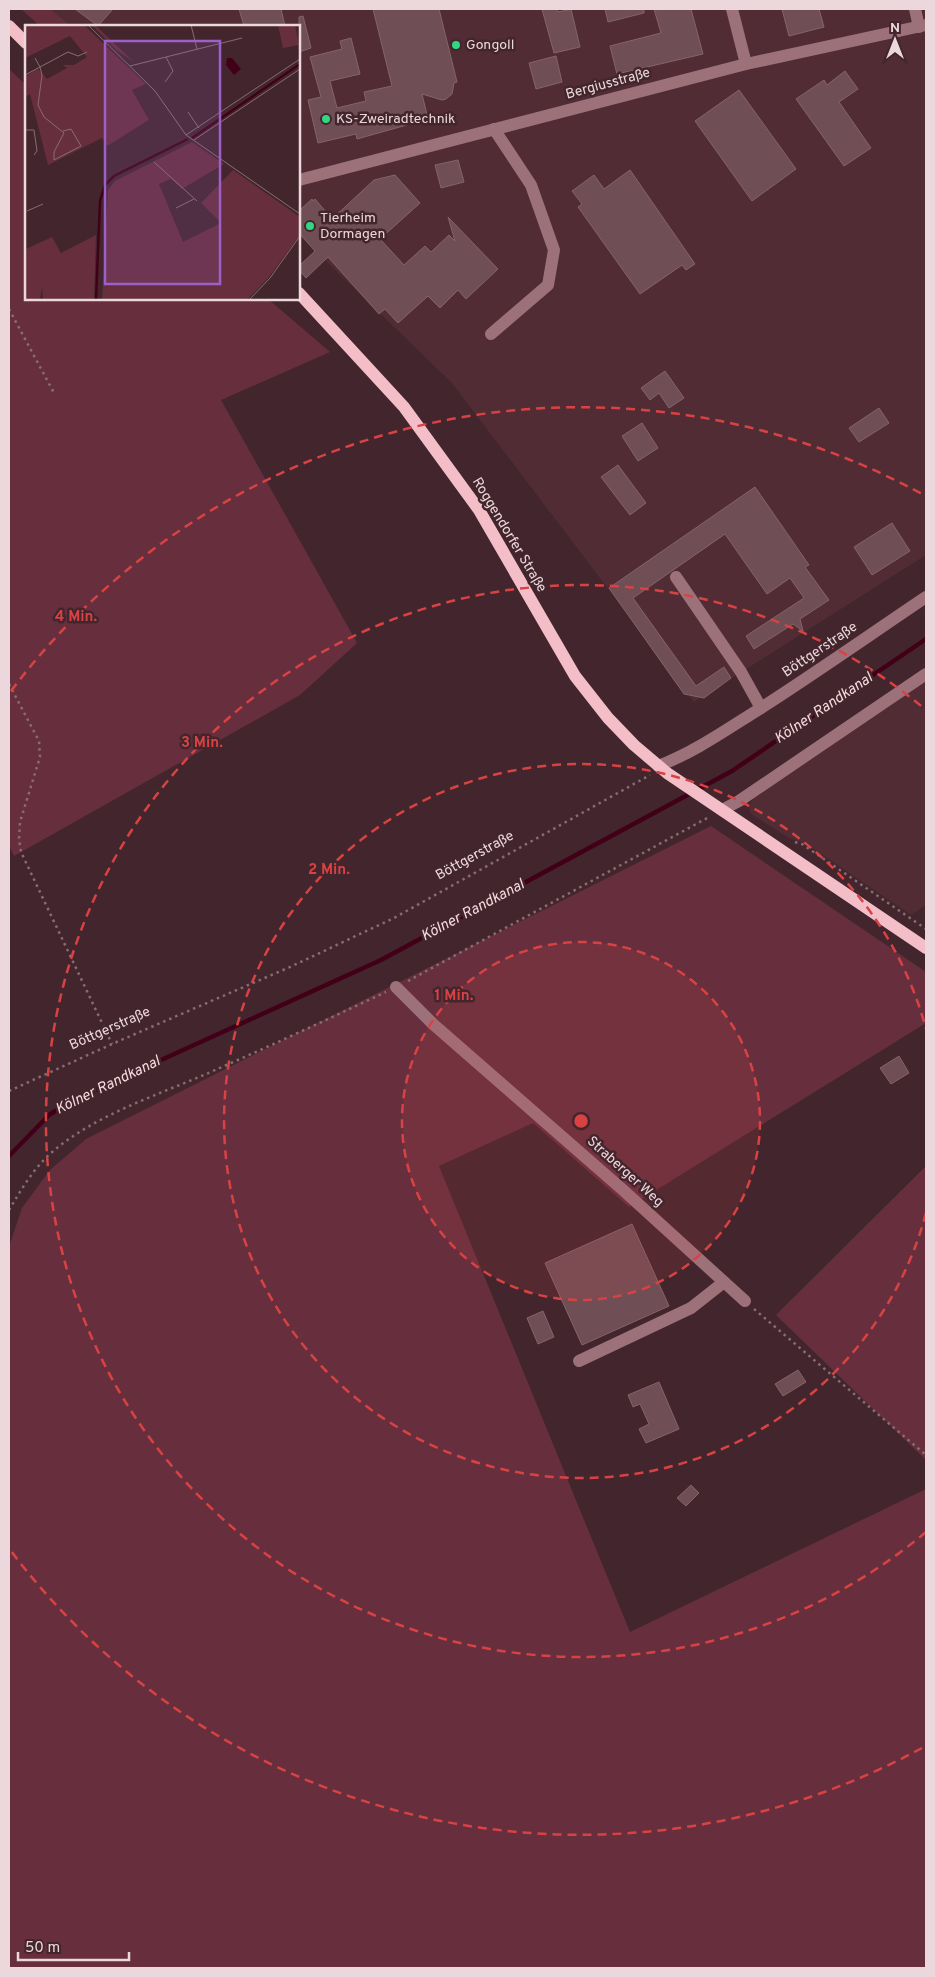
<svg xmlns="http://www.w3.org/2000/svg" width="935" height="1977" viewBox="0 0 935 1977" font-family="Overpass,sans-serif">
<rect width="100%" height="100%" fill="#43262d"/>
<g fill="#512c35">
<polygon points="50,9 926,9 926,555 694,702 452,383 299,235 299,26 71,26"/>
<polygon points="926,680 926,905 911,915 805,843 789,838 751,814 749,809 751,802 755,797"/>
</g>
<g fill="#672f3e">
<polygon points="21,9 50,9 71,26 40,26"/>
<polygon points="9,69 26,85 26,299 268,299 330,352 221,400 357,643 300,695 14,856 9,845"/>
<polygon points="711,826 926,972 926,1023 629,1207 533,1123 439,1166 630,1632 926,1489 926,1968 9,1968 9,1247 22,1208 50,1170 86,1139"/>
<polygon points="926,1166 926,1460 776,1315"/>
</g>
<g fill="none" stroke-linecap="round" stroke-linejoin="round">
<polyline stroke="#410018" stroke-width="4.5" points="9,1156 49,1115 71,1101 381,960 732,771 926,639"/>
</g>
<g fill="#704e55" stroke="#86636a">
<polygon points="75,9 113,9 98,26"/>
<polygon points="239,9 281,9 285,26 244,26"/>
<polygon points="373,9 439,9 457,82 454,83 452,94 446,99 442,100 422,94 428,119 357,139 356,134 318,143 308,100 321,97 310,57 342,49 340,41 351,38 360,74 330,81 337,108 366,101 364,92 392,86"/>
<polygon points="542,9 557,9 558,12 571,9 580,47 554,53"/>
<polygon points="605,9 644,9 644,13 608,22"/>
<polygon points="654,9 691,9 703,54 617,74 610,46 661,33"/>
<polygon points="782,9 819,9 824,27 789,36"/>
<polygon points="303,16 311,48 299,52 299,17"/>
<polygon points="556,56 562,82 536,89 529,63"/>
<polygon points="845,71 858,89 839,102 871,148 844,166 796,99 824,80 827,85"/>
<polygon points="739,90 796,169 752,201 695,121"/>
<polygon points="458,160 464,182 441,188 435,165"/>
<polygon points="630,170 695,264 686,270 682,265 640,294 578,207 582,204 572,191 594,175 604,189"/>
<polygon points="395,175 420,203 380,239 404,265 425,246 431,252 449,235 455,241 448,217 498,269 466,299 458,290 440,308 428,296 398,323 385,309 379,314 328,257 306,278 299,270 299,266 315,251 299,233 299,211 312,199 313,201 315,199 332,219 374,180"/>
<polygon points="665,371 684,398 669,408 659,393 650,400 641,388"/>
<polygon points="879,408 889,423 859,442 849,428"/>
<polygon points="642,423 658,448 638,461 622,436"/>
<polygon points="618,465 646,503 630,515 601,477"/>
<polygon points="755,487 809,565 805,567 829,600 800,619 803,631 793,624 754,649 746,636 804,598 790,578 767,594 725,534 633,598 696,686 724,667 731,678 704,698 684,694 609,588"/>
<polygon points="892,523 910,551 872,575 854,547"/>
<polygon points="899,1056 909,1073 891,1084 880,1068"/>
<polygon points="632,1224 669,1306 582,1345 545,1263"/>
<polygon points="543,1311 554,1337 538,1344 527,1318"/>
<polygon points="798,1370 806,1382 783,1396 775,1384"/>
<polygon points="659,1382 679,1429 646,1443 639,1429 649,1424 640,1404 633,1407 628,1395"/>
<polygon points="691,1485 699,1493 686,1506 677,1498"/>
</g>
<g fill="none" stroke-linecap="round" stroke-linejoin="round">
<g stroke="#866d73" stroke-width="2.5" stroke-dasharray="2.5 4" stroke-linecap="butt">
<polyline points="9,309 54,393"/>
<polyline points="9,684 39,741 40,757 20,822 19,839 21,852 112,1044"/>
<polyline points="795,842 802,844 926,929"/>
<polyline points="408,981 709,817"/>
<polyline points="9,1091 112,1044 290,967 394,918 650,775"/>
<path d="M9,1210C21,1190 33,1169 51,1153C93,1116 155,1096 206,1074C266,1048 326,1020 386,992"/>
<polyline points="754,1309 926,1455"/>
</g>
<g stroke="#9d717a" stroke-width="12">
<polyline points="732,9 746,64"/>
<polyline points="915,9 919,27"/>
<polyline points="299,180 746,64 926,25"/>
<polyline points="491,334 548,285 554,250 531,185 494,129"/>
<polyline points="676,577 741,672 761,708"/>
<path d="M658,766C695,752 727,729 761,708C817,672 871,634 926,597"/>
<polyline points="722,810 739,801 926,674"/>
<polyline points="396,987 433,1024 623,1190 745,1301"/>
<polyline points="579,1361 691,1308 724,1282"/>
</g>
<g stroke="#f4bec9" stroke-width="12">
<polyline points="9,26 26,43"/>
<polyline points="299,293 404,407 479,510 575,676 608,718 634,745 667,773 926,948"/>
</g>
</g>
<circle cx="581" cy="1121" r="179" fill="#d94243" fill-opacity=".12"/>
<g fill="none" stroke="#d94243" stroke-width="2.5" stroke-dasharray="9 6">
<circle cx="581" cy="1121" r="179"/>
<path d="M926 1213A357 357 0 1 1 926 1029"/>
<path d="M926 1532A536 536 0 1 1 926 710"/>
<path d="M922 1748A714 714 0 0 1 11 1551M11 691A714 714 0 0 1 922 494"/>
</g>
<g fill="#30d883" stroke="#43262d" stroke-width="2">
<circle cx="456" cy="45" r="5"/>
<circle cx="326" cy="119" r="5"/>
<circle cx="310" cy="226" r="5"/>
</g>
<g text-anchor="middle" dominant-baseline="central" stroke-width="5" stroke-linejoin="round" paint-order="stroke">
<g font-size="14" fill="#ecd8dc" stroke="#43262d" text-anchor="start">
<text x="466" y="45">Gongoll</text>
<text x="336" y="119">KS-Zweiradtechnik</text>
<text x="320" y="218">Tierheim<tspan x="320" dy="16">Dormagen</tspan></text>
</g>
<g font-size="14" fill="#ecd8dc" stroke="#43262d">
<text transform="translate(608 84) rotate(-15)">Bergiusstraße</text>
<text transform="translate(509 535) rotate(59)">Roggendorfer Straße</text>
<text transform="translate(820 650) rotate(-34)">Böttgerstraße</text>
<text transform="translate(475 856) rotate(-29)">Böttgerstraße</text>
<text transform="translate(110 1029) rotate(-24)">Böttgerstraße</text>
<text transform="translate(625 1172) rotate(42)">Straberger Weg</text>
</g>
<g font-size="15" font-style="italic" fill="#f6dadf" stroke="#43262d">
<text transform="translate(824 709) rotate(-34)">Kölner Randkanal</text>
<text transform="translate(473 911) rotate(-28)">Kölner Randkanal</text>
<text transform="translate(108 1086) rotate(-26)">Kölner Randkanal</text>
</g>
</g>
<g transform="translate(25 25)">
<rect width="275" height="275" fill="#43262d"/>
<path d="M0,0H59L121,59L107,65L124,95L82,121L77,113L23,140L5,69L0,72V51L13,44L22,54L42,43L38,40H49L62,32L45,11L0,33ZM67,0H70L109,37L91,25ZM253,0H270L274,20L258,23ZM167,117L199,139L157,164L146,154L134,159L158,217L196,198L176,178L208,145L275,192V210L244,252L222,275H77L83,165L90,156ZM71,210L69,275H18L17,262L15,274L0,275L1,224L27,212L36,228Z" fill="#672f3e"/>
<path d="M202,33H207L216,44L209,50L201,40Z" fill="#410018"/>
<path fill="none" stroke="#410018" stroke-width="2.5" d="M167,113L275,39M71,275L75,176L80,160L89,151L163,114"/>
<path fill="none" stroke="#876d73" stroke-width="1" d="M63,0L130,66L161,110L275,189M98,0H121M166,0L172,24M105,41L217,13M0,50L15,42L10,33M140,57L148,46L141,32M163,87L174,103M0,105H9L12,126L9,130M38,106L46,104L56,121L29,135V127L39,108L19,92L13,80L17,50L15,42L43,27L53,31L62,27M161,110L275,34M169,115L275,44M129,137L172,176M0,175V241M151,183L169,174M2,186L18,179M224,275L245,253L275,211"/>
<path fill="#9d60c8" fill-opacity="0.15" stroke="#9d60c8" stroke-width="2.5" d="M80,16H195V259H80Z"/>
<rect width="275" height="275" fill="none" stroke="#ecd8dc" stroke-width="2.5"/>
</g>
<circle cx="581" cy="1121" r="8" fill="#d94243" stroke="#43262d" stroke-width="2.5"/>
<g font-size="15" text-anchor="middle" font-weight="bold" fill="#d94243" stroke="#43262d" stroke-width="5" stroke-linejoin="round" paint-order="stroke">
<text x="76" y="621">4 Min.</text>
<text x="202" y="747">3 Min.</text>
<text x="329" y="874">2 Min.</text>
<text x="454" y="1000">1 Min.</text>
</g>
<rect width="935" height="1977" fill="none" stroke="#ecd8dc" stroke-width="20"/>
<g transform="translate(895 40)" stroke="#43262d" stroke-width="4" paint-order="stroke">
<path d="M0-4L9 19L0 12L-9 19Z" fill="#ecd8dc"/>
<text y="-8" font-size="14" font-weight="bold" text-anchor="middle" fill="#ecd8dc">N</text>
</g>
<path d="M18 1952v8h111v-8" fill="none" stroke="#ecd8dc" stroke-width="2.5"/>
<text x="25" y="1952" font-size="15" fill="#ecd8dc" stroke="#43262d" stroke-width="4" paint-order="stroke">50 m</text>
</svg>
